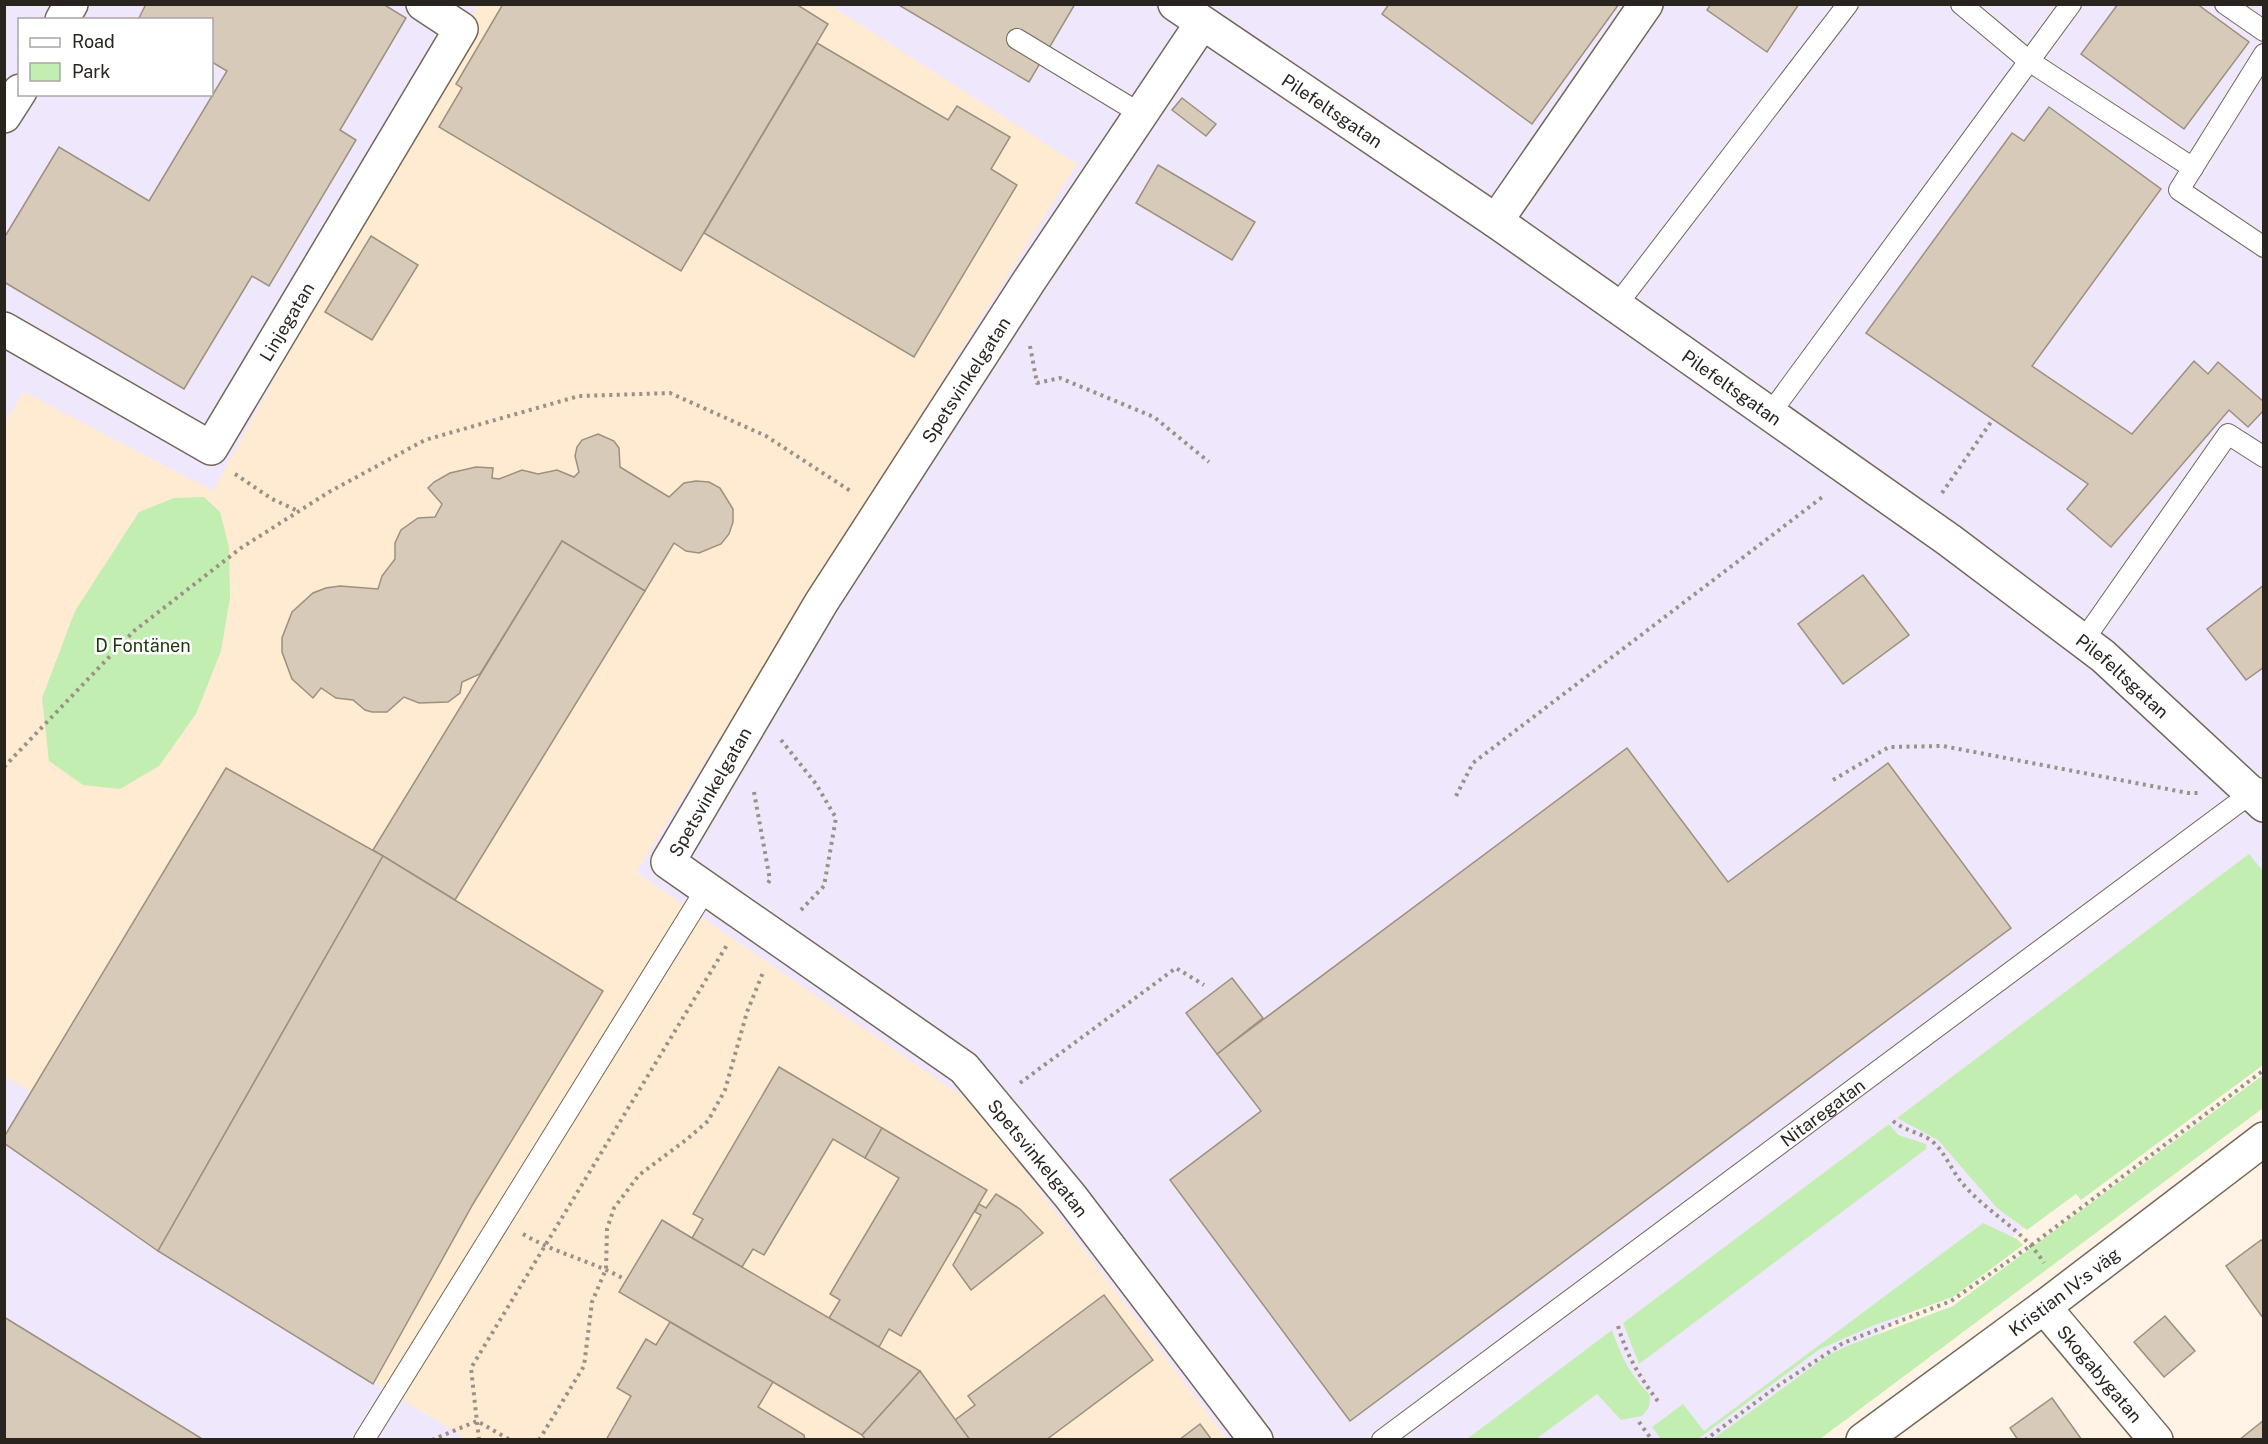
<svg xmlns="http://www.w3.org/2000/svg" width="2268" height="1444" viewBox="0 0 2268 1444" font-family="'Public Sans',sans-serif">
<rect width="100%" height="100%" fill="#fff3e5"/>
<path fill="#efe7fc" fill-rule="evenodd" d="M5,5H2263V1054L1734,1439L5,1440ZM20,20H212V94H20Z"/>
<polygon fill="#feebd2" points="478,5 830,5 1077,164 636,872 975,1105 1227,1439 467,1439 158,1251 383,856 226,768 31,1092 5,1077 4,423 24,392 213,491"/>
<g fill="#c3eeb1">
<polygon points="204,497 220,512 229,547 230,598 221,651 196,714 159,766 120,789 83,785 49,761 42,698 75,611 139,512 174,498"/>
<polygon points="2249,854 2263,871 2263,1065 2081,1200 2076,1194 2027,1230 1997,1208 1938,1140 1897,1118"/>
<polygon points="2263,1075 2263,1108 1820,1439 1713,1439 1827,1356 1847,1346 1953,1306"/>
<polygon points="1889,1124 1898,1135 1926,1144 1926,1149 1639,1364 1623,1323"/>
<polygon points="1983,1223 2017,1239 2023,1245 1953,1297 1872,1326 1820,1349 1698,1439 1661,1439 1652,1427 1683,1404 1704,1431"/>
<path d="M1612,1330C1621,1356 1630,1375 1650,1395L1649,1407L1642,1416L1621,1420L1597,1394L1536,1439H1467Z"/>
</g>
<g fill="#d7cab8" stroke="#9c907f" stroke-width="1.5">
<polygon points="146,4 383,4 406,18 340,130 356,140 269,286 252,276 184,389 4,282 4,238 59,147 149,201 227,71 212,62 212,20 141,20 139,18"/>
<polygon points="503,4 796,4 828,24 681,271 439,127 462,88 456,84"/>
<polygon points="897,4 1075,4 1029,82"/>
<polygon points="1389,4 1619,4 1532,124 1382,14"/>
<polygon points="1711,4 1799,4 1767,52 1707,10"/>
<polygon points="2118,4 2197,4 2249,42 2184,129 2081,54"/>
<polygon points="817,43 948,120 957,106 1010,137 991,169 1017,185 914,357 704,233"/>
<polygon points="1182,98 1216,124 1206,136 1172,110"/>
<polygon points="2049,107 2161,189 2032,366 2132,434 2194,361 2208,374 2218,362 2264,402 2264,410 2248,427 2229,410 2111,547 2067,509 2088,484 1866,333 2012,133 2024,141"/>
<polygon points="1158,165 1255,222 1232,260 1136,203"/>
<polygon points="371,236 418,265 372,340 325,312"/>
<polygon points="598,434 614,441 619,448 620,467 669,497 684,483 696,481 709,482 720,488 733,509 733,522 729,534 721,544 699,553 686,551 674,543 645,591 562,541 480,674 462,682 460,693 448,702 419,703 404,697 387,712 372,712 365,710 353,700 336,698 321,688 313,698 292,679 282,652 282,638 292,612 313,593 326,588 340,586 378,589 382,576 395,559 395,543 401,530 418,518 435,517 442,504 428,488 434,482 450,473 476,467 493,468 492,478 499,479 522,470 538,474 557,470 574,477 579,472 575,456 577,447 582,440"/>
<polygon points="562,541 645,591 455,900 373,850"/>
<polygon points="1863,575 1909,635 1843,684 1798,624"/>
<polygon points="2264,585 2264,667 2246,680 2207,629"/>
<polygon points="1627,748 1728,882 1888,763 2011,928 1350,1421 1170,1180 1261,1111 1217,1054"/>
<polygon points="226,768 383,856 158,1251 4,1143 4,1137"/>
<polygon points="383,856 603,991 473,1204 373,1384 158,1251"/>
<polygon points="1232,978 1263,1018 1217,1054 1186,1013"/>
<polygon points="779,1067 882,1128 865,1158 833,1139 764,1255 753,1249 742,1267 692,1238 703,1219 693,1214"/>
<polygon points="882,1128 987,1190 901,1336 889,1329 879,1347 829,1318 840,1300 830,1294 899,1178 865,1158"/>
<polygon points="996,1194 1020,1209 1043,1233 971,1290 953,1265 981,1215 975,1212 979,1204 986,1208"/>
<polygon points="662,1220 692,1238 920,1371 862,1435 773,1382 619,1292"/>
<polygon points="2261,1240 2264,1243 2263,1318 2226,1266"/>
<polygon points="1104,1295 1153,1360 1046,1440 970,1440 955,1420 975,1405 968,1396"/>
<polygon points="2165,1316 2195,1351 2164,1377 2134,1342"/>
<polygon points="4,1317 204,1440 4,1440"/>
<polygon points="670,1322 773,1382 758,1407 804,1435 805,1440 606,1440 631,1396 617,1388 646,1339 656,1345"/>
<polygon points="920,1371 970,1440 866,1440 862,1435"/>
<polygon points="2052,1398 2082,1440 2018,1440 2010,1428"/>
<polygon points="2264,1420 2264,1440 2239,1440"/>
<polygon points="1200,1424 1212,1440 1179,1440"/>
</g>
<g fill="none" stroke-linecap="round" stroke-linejoin="round">
<defs>
<g id="lane">
<polyline points="1961,4 2029,61 2193,168"/>
<polyline points="2225,4 2264,31"/>
<polyline points="1017,39 1141,114"/>
<polyline points="2264,54 2179,190 2264,247"/>
<polyline points="1616,306 1848,4"/>
<polyline points="1769,415 2071,4"/>
<polyline points="2083,641 2228,434 2264,457"/>
<polyline points="364,1440 706,889"/>
<path id="s1" d="M1382,1440L2258,788"/>
</g>
<g id="street">
<path id="s2" d="M1175,4L1496,221L1949,540L2103,656L2264,805"/>
<polyline points="62,20 71,4"/>
<path id="s3" d="M1202,23L1029,281L821,603L668,862L964,1068L1071,1197L1256,1440"/>
<polyline points="4,116 20,91"/>
<polyline points="1496,221 1646,4"/>
<path id="s4" d="M4,329L211,448L461,29L423,4"/>
<path id="s5" d="M2044,1307L2156,1440"/>
</g>
<g id="secondary">
<path id="s6" d="M1863,1440L2044,1307L2264,1139"/>
</g>
</defs>
<use href="#lane" stroke="#746758" stroke-width="22"/>
<use href="#street" stroke="#746758" stroke-width="36"/>
<use href="#secondary" stroke="#746758" stroke-width="36"/>
<g stroke="#9a9187" stroke-width="4" stroke-dasharray="3 4.5" stroke-linecap="butt">
<polyline points="1030,346 1037,383 1060,378 1154,417 1209,462"/>
<polyline points="235,474 272,499 298,511"/>
<polyline points="1942,493 1993,419"/>
<polyline points="781,740 816,784 836,818 824,886 800,911"/>
<polyline points="4,767 134,631 241,548 329,492 425,440 579,396 670,393 766,436 852,492"/>
<polyline points="1833,780 1889,747 1943,746 2188,793 2200,793"/>
<polyline points="754,792 770,880 766,886"/>
<polyline points="1456,796 1473,763 1825,495"/>
<polyline points="1020,1083 1176,968 1204,985"/>
<path d="M1893,1121C1904,1130 1917,1132 1929,1139C1944,1149 1951,1170 1962,1183C1987,1213 2024,1230 2044,1263"/>
<path d="M523,1234C556,1254 593,1261 626,1280"/>
<path d="M1618,1326C1627,1357 1641,1379 1660,1404"/>
<polyline points="1639,1422 1652,1440"/>
<polyline points="432,1440 477,1421 510,1440"/>
<polyline points="479,1440 471,1368 727,945"/>
<polyline points="539,1440 584,1366 592,1302 606,1269 607,1229 614,1208 639,1175 686,1140 708,1121 725,1090 747,1012 764,970"/>
<polyline points="1705,1440 1779,1385 1843,1343 1951,1301 2033,1244 2264,1070"/>
</g>
<use href="#lane" stroke="#fff" stroke-width="20"/>
<use href="#street" stroke="#fff" stroke-width="33"/>
<use href="#secondary" stroke="#fff" stroke-width="33"/>
</g>
<g text-anchor="middle" dominant-baseline="central" stroke-width="5" stroke-linejoin="round" paint-order="stroke">
<g font-size="18" fill="#29241e" stroke="#fff">
<text stroke="none"><textPath href="#s2" startOffset="190">Pilefeltsgatan</textPath></text>
<text stroke="none"><textPath href="#s4" startOffset="386">Linjegatan</textPath></text>
<text transform="translate(966 380) rotate(-57)">Spetsvinkelgatan</text>
<text stroke="none"><textPath href="#s2" startOffset="676">Pilefeltsgatan</textPath></text>
<text stroke="none"><textPath href="#s2" startOffset="1162">Pilefeltsgatan</textPath></text>
<text transform="translate(710 792) rotate(-60)">Spetsvinkelgatan</text>
<text stroke="none"><textPath href="#s1" startOffset="549">Nitaregatan</textPath></text>
<text stroke="none"><textPath href="#s3" startOffset="1472">Spetsvinkelgatan</textPath></text>
<text stroke="none"><textPath href="#s6" startOffset="250">Kristian IV:s väg</textPath></text>
<text stroke="none"><textPath href="#s5" startOffset="87">Skogabygatan</textPath></text>
</g>
<g font-size="18" fill="#1a380b" stroke="#fff">
<text x="143" y="645">D Fontänen</text>
</g>
</g>
<rect width="2268" height="1444" fill="none" stroke="#29241e" stroke-width="12"/>
<rect x="18" y="18" width="195" height="78" fill="#ffffff" stroke="#a9a7a5" stroke-width="1.5"/>
<rect x="30" y="38" width="30" height="9" fill="#ffffff" stroke="#a9a7a5" stroke-width="1.5"/>
<text x="72" y="48" font-size="18" fill="#29241e">Road</text>
<rect x="30" y="63" width="30" height="18" fill="#c3eeb1" stroke="#a9a7a5" stroke-width="1.5"/>
<text x="72" y="78" font-size="18" fill="#29241e">Park</text>
</svg>
